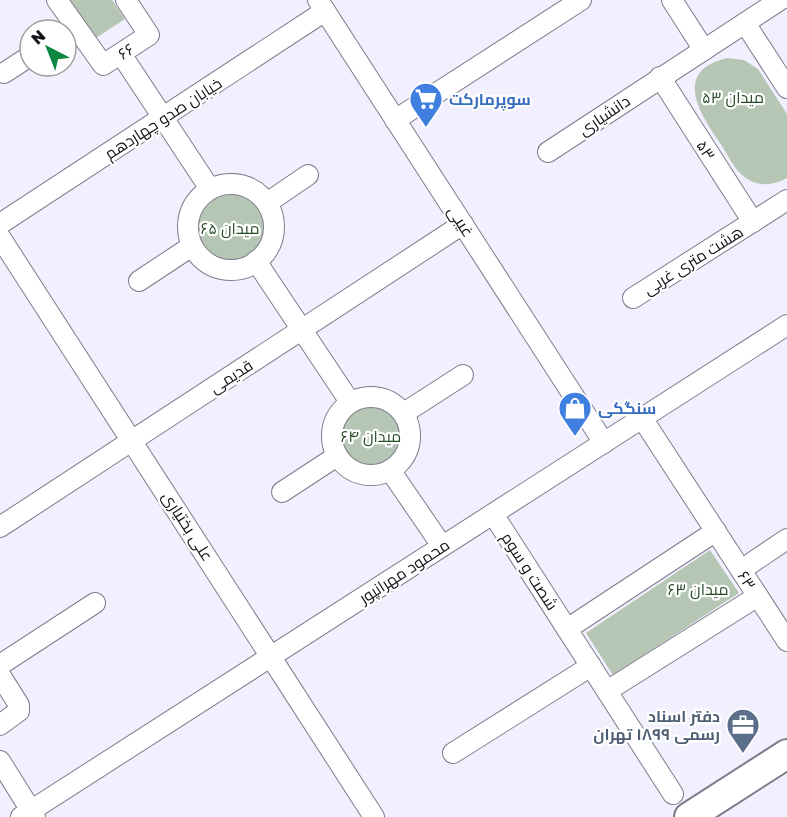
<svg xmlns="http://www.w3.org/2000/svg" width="787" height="817" viewBox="0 0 787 817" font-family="'Golos Text',Cairo,sans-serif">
<rect width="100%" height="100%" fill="#f2effe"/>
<g fill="#b5c7b4">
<polygon points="70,0 112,0 125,19 96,38"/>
<path d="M727,58L744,60L758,69L787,114V178C776,184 763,187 751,181C737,175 730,159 722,146C702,117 670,72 727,58Z"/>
<circle cx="230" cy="228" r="38"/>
<circle cx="371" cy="436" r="34"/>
<polygon points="710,550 739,593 613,675 586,633"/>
</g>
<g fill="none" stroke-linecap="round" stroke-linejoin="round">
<defs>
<g id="minor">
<polyline points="57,0 103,65 149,35 126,0"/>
<polyline points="318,0 604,443"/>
<polyline points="672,0 704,50"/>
<polyline points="745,23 787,88"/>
<polyline points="121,54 210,189"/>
<polyline points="4,73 30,56"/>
<polyline points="660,77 753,222"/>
<polyline points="395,120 581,0"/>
<polyline points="548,152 780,0"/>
<circle cx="231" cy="227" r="43"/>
<polyline points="267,203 308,175"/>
<polyline points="0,224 325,11"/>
<polyline points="0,237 374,817"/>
<polyline points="256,261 350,402"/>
<polyline points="139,281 192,246"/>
<polyline points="633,298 787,200"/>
<circle cx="371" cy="436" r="39"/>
<polyline points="404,413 463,375"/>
<polyline points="642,418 787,641"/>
<polyline points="390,470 442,546"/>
<polyline points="282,492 337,456"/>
<polyline points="493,514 673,794"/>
<polyline points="0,527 463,224"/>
<polyline points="741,570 787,539"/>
<polyline points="567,629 716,531"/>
<polyline points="0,665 95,603"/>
<polyline points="0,675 19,705 19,711 0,725"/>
<polyline points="607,691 758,596"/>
<polyline points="453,753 591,666"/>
<polyline points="0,761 35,817"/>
<polyline points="21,817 787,325"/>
</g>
<polyline id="secondary" points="689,817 787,754"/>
</defs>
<use href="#minor" stroke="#7f7b8c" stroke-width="22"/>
<use href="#secondary" stroke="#7f7b8c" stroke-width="32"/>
<use href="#minor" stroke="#fff" stroke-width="20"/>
<use href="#secondary" stroke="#fff" stroke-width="28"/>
</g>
<defs>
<symbol id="supermarket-pin" viewBox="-11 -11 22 30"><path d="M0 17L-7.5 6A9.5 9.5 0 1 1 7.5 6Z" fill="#3f7fe0" stroke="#fff"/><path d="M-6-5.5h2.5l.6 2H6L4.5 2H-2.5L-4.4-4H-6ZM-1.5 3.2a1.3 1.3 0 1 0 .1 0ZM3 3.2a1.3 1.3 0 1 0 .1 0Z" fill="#fff"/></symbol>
<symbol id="shop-pin" viewBox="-11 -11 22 30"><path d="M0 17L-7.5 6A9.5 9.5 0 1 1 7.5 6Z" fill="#3f7fe0" stroke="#fff"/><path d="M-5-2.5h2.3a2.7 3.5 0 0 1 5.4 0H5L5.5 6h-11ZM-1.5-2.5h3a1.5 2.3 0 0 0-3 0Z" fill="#fff"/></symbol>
<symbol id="office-pin" viewBox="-11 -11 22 30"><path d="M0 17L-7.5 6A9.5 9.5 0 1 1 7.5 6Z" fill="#5c6f8a" stroke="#fff"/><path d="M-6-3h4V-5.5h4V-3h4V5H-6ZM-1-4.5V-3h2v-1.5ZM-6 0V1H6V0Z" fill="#fff"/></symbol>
</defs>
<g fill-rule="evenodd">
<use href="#supermarket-pin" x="407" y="80" width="38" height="52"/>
<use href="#shop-pin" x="556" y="389" width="38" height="52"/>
<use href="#office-pin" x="724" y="706" width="38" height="52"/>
</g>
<g text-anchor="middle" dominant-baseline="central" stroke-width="4.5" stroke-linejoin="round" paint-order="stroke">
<g font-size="16" fill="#131218" stroke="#fff">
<text transform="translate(126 51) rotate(-33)">۶۶</text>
<text transform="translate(604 115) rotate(-34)">دانشیاری</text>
<text transform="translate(163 118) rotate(-33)">خیابان صدو چهاردهم</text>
<text transform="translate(706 150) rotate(57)">۵۳</text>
<text transform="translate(461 221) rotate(57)">غیبی</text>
<text transform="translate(693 260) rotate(-32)">هشت متری غربی</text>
<text transform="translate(231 376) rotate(-33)">قدیمی</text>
<text transform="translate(188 526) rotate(57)">علی بختیاری</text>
<text transform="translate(404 571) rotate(-33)">محمود مهرانپور</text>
<text transform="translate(530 571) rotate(57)">شصت و سوم</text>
<text transform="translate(747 580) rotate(57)">۶۳</text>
</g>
<g font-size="16" fill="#284b27" stroke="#fff">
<text x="733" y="97">میدان ۵۳</text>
<text x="230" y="228">میدان ۶۵</text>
<text x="371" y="436">میدان ۶۴</text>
<text x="698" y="589">میدان ۶۳</text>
</g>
<g font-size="16" font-weight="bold" fill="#366cbe" stroke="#fff" text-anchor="start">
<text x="449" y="99">سوپرمارکت</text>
<text x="598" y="408">سنگکی</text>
</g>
<g font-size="16" font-weight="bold" fill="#4e5e75" stroke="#fff" text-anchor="end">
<text x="720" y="716">دفتر اسناد<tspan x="720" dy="18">رسمی ۱۸۹۹ تهران</tspan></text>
</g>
</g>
<g transform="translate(48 48) rotate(318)"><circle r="28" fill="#ffffff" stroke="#a1a0a3" stroke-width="1.5"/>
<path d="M0-4.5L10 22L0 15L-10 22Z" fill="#0a8640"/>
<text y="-9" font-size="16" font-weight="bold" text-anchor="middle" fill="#131218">N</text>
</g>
</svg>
